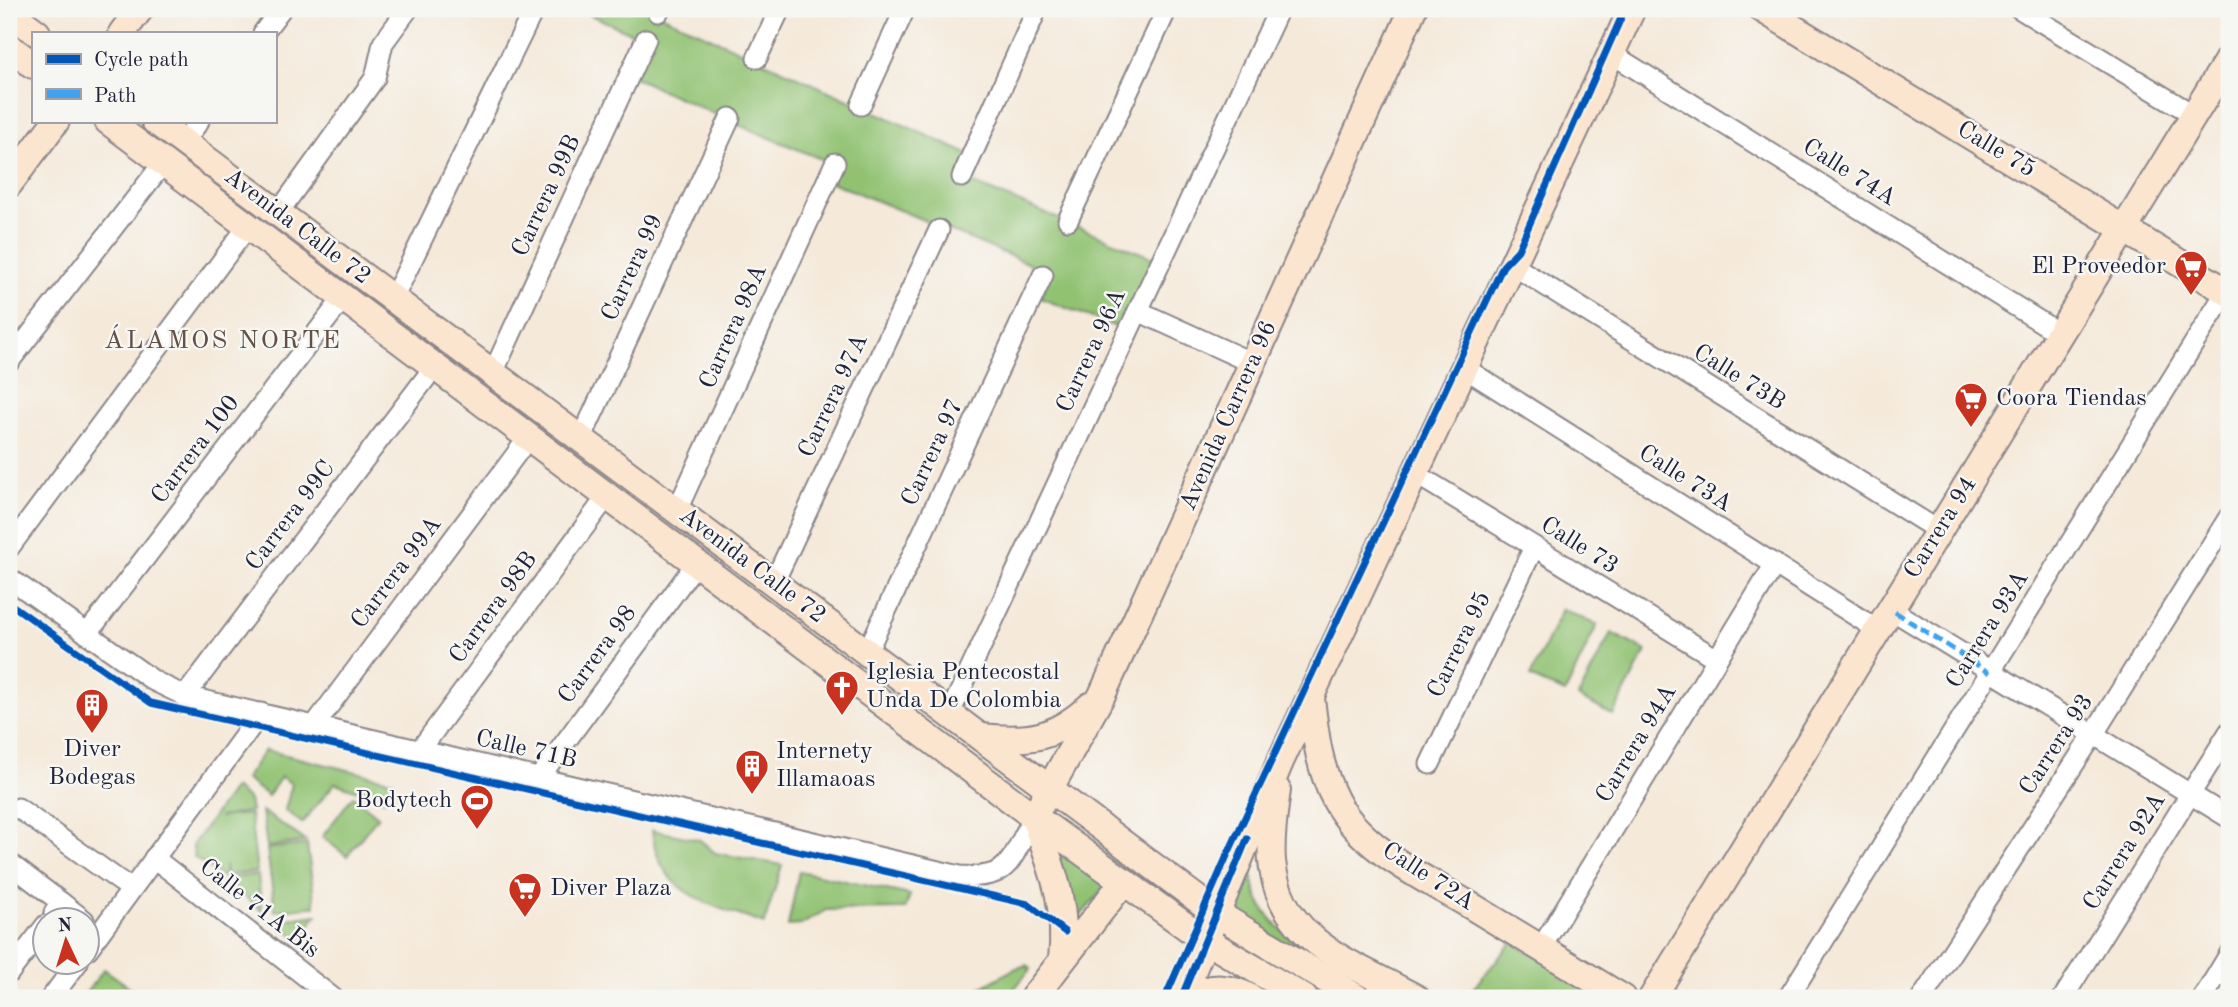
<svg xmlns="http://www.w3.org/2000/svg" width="2238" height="1007" viewBox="0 0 2238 1007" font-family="'Old Standard TT',serif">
<rect width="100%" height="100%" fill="#f6f6f2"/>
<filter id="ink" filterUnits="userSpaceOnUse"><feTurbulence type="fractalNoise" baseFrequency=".0143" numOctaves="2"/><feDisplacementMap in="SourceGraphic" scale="14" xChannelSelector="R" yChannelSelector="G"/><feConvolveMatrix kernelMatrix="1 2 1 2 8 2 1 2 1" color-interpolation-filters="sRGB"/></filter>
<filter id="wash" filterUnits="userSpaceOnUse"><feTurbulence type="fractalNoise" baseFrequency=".00686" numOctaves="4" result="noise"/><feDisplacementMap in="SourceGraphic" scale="28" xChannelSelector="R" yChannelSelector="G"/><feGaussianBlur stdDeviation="1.57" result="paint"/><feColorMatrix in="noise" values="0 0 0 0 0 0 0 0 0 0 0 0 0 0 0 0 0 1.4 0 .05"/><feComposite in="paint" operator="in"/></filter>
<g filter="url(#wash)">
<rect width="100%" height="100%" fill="#f5e9d9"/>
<g fill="#91c272" stroke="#5a7256" stroke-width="2">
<polygon points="577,9 648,9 970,155 960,178 1156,259 1124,330 1040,298 1052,273 831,182 838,166 732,122 629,75 645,39"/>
<polygon points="1562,609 1597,625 1565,693 1530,677"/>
<polygon points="1611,633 1646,651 1613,715 1578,697"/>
<polygon points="265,750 394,781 394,791 384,800 335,783 302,823 285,810 292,784 281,777 268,796 245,779"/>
<polygon points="234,788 249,800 251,811 219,817 250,814 257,872 226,875 225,865 225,875 220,876 194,857 193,844"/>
<polygon points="353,796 378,816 347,856 322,837"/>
<polygon points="262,811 306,841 267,847"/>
<path d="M652,830L700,840L715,853L782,865L764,924C712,904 658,897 652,830Z"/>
<polygon points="1045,837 1111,881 1074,923"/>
<polygon points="307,844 315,906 275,911 267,849"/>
<path d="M1250,859C1252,877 1254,895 1265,911C1292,950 1354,975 1396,998H1381L1236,916L1233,906Z"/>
<polygon points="799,871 910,895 905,909 826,910 801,925 788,926"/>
<polygon points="258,875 262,911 223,878"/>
<polygon points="317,915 300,939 273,921"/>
<polygon points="1512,942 1608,998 1465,998"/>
<polygon points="1027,965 1031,968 1007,998 963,998 1014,969"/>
<polygon points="104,969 145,998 82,998"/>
</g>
</g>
<g filter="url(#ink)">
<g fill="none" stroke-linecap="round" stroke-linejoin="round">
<defs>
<g id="street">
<polyline points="2020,9 2194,115"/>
<polyline points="658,12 660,9"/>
<polyline points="263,33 281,9"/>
<polyline points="1612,54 2060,334"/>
<polyline points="757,58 780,9"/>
<polyline points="861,105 905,9"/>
<polyline points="184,142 199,121"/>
<polyline points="962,177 1037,9"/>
<polyline points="278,213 375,78 383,43 408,9"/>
<polyline points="1068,220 1167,9"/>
<polyline points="1514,266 1939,531"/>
<polyline points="393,299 534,9"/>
<polyline points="1138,311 1252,363"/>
<polyline points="9,362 164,162"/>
<polyline points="1466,369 1878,630"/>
<polyline points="493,373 646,39"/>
<polyline points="581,439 730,118"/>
<polyline points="1416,474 1717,659"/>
<polyline points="677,510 835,163"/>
<polyline points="9,548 248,226"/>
<path d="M9,578L154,681L185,696L960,876C1013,880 1010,858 1034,817"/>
<polyline points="774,582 939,230"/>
<polyline points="1895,612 2229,818"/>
<polyline points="87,634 344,297"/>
<polyline points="867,652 1043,275"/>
<polyline points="185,696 435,366"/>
<polyline points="950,713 1279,9"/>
<polyline points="314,726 520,449"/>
<polyline points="420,750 608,495"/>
<polyline points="1430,764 1534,547"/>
<polyline points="539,778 697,562"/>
<polyline points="18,808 131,889"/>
<polyline points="154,858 333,998"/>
<polyline points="9,863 62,903"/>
<polyline points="54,913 62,903 84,920"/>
<polyline points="1541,948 1775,564"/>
<polyline points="88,949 261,713"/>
<polyline points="9,973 46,925"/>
<polyline points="51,998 78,962"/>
<polyline points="1788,998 2229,287"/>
<polyline points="1922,998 2093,735 2229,517"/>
<polyline points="2063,998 2229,732"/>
<polyline points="2203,998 2229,955"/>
</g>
<g id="secondary">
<polyline points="1762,9 2229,293"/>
<polyline points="9,12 37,33"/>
<polyline points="122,33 140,9"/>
<polyline points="9,47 33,65"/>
<polyline points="108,121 1034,817 1205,940 1304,998"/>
<polyline points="155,121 1216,913 1357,998"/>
<polyline points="9,184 56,121"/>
<path d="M1311,698C1315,733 1319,769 1336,801C1363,852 1431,881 1478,910C1526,939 1575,969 1623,998"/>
<path d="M981,737C1029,742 1054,739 1090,706"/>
<path d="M1277,790C1274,813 1270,838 1272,861C1280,943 1353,963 1416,998"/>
<polyline points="1041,804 1102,695 1413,9"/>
<path d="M1034,817C1052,869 1068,904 1062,960"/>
<polyline points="1033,998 1124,881"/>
<polyline points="1181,998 1280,762 1632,9"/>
<path d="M1191,998C1209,984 1232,987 1251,998"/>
<polyline points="1652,998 2229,58"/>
</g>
</defs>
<use href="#street" stroke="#8c868a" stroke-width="23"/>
<use href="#secondary" stroke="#8c868a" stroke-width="30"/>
<use href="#street" stroke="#fff" stroke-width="19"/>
<use href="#secondary" stroke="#fbe5cf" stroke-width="26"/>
<polyline stroke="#3ea2ec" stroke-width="5" stroke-dasharray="10 5" stroke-linecap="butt" points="1895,612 1990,673"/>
<defs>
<g id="cycleway">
<polyline points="9,603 151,703 1028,904 1065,932"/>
<polyline points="1165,998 1226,858 1503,266 1518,250 1625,9"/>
<polyline points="1181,998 1247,839"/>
</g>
</defs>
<use href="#cycleway" stroke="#f6f6f2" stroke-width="11"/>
<use href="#cycleway" stroke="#0057b8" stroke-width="7"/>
</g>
</g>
<defs>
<symbol id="supermarket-pin" viewBox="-11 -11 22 30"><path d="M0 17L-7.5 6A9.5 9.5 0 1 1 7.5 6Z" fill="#c8321e" stroke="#f6f6f2"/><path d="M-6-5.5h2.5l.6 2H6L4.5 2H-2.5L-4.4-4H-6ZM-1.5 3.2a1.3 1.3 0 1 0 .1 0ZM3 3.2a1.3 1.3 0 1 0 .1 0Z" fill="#fff"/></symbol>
<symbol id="church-pin" viewBox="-11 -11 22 30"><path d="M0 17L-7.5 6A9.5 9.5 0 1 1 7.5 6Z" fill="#c8321e" stroke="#f6f6f2"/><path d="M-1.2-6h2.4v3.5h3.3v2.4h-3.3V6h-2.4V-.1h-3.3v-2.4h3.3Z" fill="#fff"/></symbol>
<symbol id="building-pin" viewBox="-11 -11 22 30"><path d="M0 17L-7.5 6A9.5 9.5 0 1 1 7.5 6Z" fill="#c8321e" stroke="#f6f6f2"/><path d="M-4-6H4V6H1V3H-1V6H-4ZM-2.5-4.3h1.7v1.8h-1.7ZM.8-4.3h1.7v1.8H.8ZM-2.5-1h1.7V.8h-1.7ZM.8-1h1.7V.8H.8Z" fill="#fff"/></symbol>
<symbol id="stadium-pin" viewBox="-11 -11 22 30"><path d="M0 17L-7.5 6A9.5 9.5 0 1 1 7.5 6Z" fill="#c8321e" stroke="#f6f6f2"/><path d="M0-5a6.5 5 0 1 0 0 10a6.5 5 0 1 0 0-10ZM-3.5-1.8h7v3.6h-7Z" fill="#fff"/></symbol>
</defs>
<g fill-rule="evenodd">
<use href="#supermarket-pin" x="2172" y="248" width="38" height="52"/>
<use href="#supermarket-pin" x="1952" y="380" width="38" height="52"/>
<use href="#church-pin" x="823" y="668" width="38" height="52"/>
<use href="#building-pin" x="73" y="686" width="38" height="52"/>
<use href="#building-pin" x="733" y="747" width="38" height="52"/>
<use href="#stadium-pin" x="458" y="782" width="38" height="52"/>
<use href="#supermarket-pin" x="506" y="870" width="38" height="52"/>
</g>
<g text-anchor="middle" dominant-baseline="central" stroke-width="5" stroke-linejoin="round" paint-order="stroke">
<g font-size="24" fill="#22223b" stroke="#f6f6f2">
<text transform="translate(1996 150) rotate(31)">Calle 75</text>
<text transform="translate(1849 173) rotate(32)">Calle 74A</text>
<text transform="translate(547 196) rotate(-65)">Carrera 99B</text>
<text transform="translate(297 227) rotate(37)">Avenida Calle 72</text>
<text transform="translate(633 268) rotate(-65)">Carrera 99</text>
<text transform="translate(734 327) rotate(-66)">Carrera 98A</text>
<text transform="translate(1092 351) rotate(-65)">Carrera 96A</text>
<text transform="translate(1739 378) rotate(32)">Calle 73B</text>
<text transform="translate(834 396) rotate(-65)">Carrera 97A</text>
<text transform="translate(1229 416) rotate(-66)">Avenida Carrera 96</text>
<text transform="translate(196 450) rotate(-53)">Carrera 100</text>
<text transform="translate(933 453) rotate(-65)">Carrera 97</text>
<text transform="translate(1685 479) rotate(32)">Calle 73A</text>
<text transform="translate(291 516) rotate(-53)">Carrera 99C</text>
<text transform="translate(1941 528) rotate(-58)">Carrera 94</text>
<text transform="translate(1579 546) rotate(32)">Calle 73</text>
<text transform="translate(752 566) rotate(37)">Avenida Calle 72</text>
<text transform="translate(397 573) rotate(-53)">Carrera 99A</text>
<text transform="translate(494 608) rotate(-54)">Carrera 98B</text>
<text transform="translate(1988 630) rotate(-58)">Carrera 93A</text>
<text transform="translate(1460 645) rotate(-64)">Carrera 95</text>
<text transform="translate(598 655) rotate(-54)">Carrera 98</text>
<text transform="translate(1637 744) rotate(-59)">Carrera 94A</text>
<text transform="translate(2057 745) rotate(-57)">Carrera 93</text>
<text transform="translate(526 750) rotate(13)">Calle 71B</text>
<text transform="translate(2125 852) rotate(-58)">Carrera 92A</text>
<text transform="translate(1428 877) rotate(33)">Calle 72A</text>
<text transform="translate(259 909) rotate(38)">Calle 71A Bis</text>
</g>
<g font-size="24" fill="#22223b" stroke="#f6f6f2" text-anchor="start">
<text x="2166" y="267" text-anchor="end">El Proveedor</text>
<text x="1996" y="399">Coora Tiendas</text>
<text x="866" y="673">Iglesia Pentecostal<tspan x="866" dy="28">Unda De Colombia</tspan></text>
<text x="92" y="750" text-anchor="middle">Diver<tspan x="92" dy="28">Bodegas</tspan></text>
<text x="776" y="752">Internety<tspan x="776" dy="28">Illamaoas</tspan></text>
<text x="452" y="801" text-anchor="end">Bodytech</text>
<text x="550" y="889">Diver Plaza</text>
</g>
<g font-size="26" letter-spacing="2" fill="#635148" stroke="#f6f6f2">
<text x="223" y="341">ÁLAMOS NORTE</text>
</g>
</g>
<rect width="2238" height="1007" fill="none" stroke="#f6f6f2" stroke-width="35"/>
<rect x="32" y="32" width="245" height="91" fill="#f6f6f2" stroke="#a1a1a9" stroke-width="2"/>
<rect x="46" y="54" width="35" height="10" fill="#0057b8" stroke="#a1a1a9" stroke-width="2"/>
<text x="94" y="66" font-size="21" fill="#22223b">Cycle path</text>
<rect x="46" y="89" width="35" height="10" fill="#3ea2ec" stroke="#a1a1a9" stroke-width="2"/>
<text x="94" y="102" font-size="21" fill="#22223b">Path</text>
<g transform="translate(66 941) rotate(356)"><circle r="33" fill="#f6f6f2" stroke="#a1a1a9" stroke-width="2"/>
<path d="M0-5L12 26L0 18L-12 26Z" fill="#c8321e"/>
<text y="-10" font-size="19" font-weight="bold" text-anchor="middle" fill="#22223b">N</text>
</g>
</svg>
